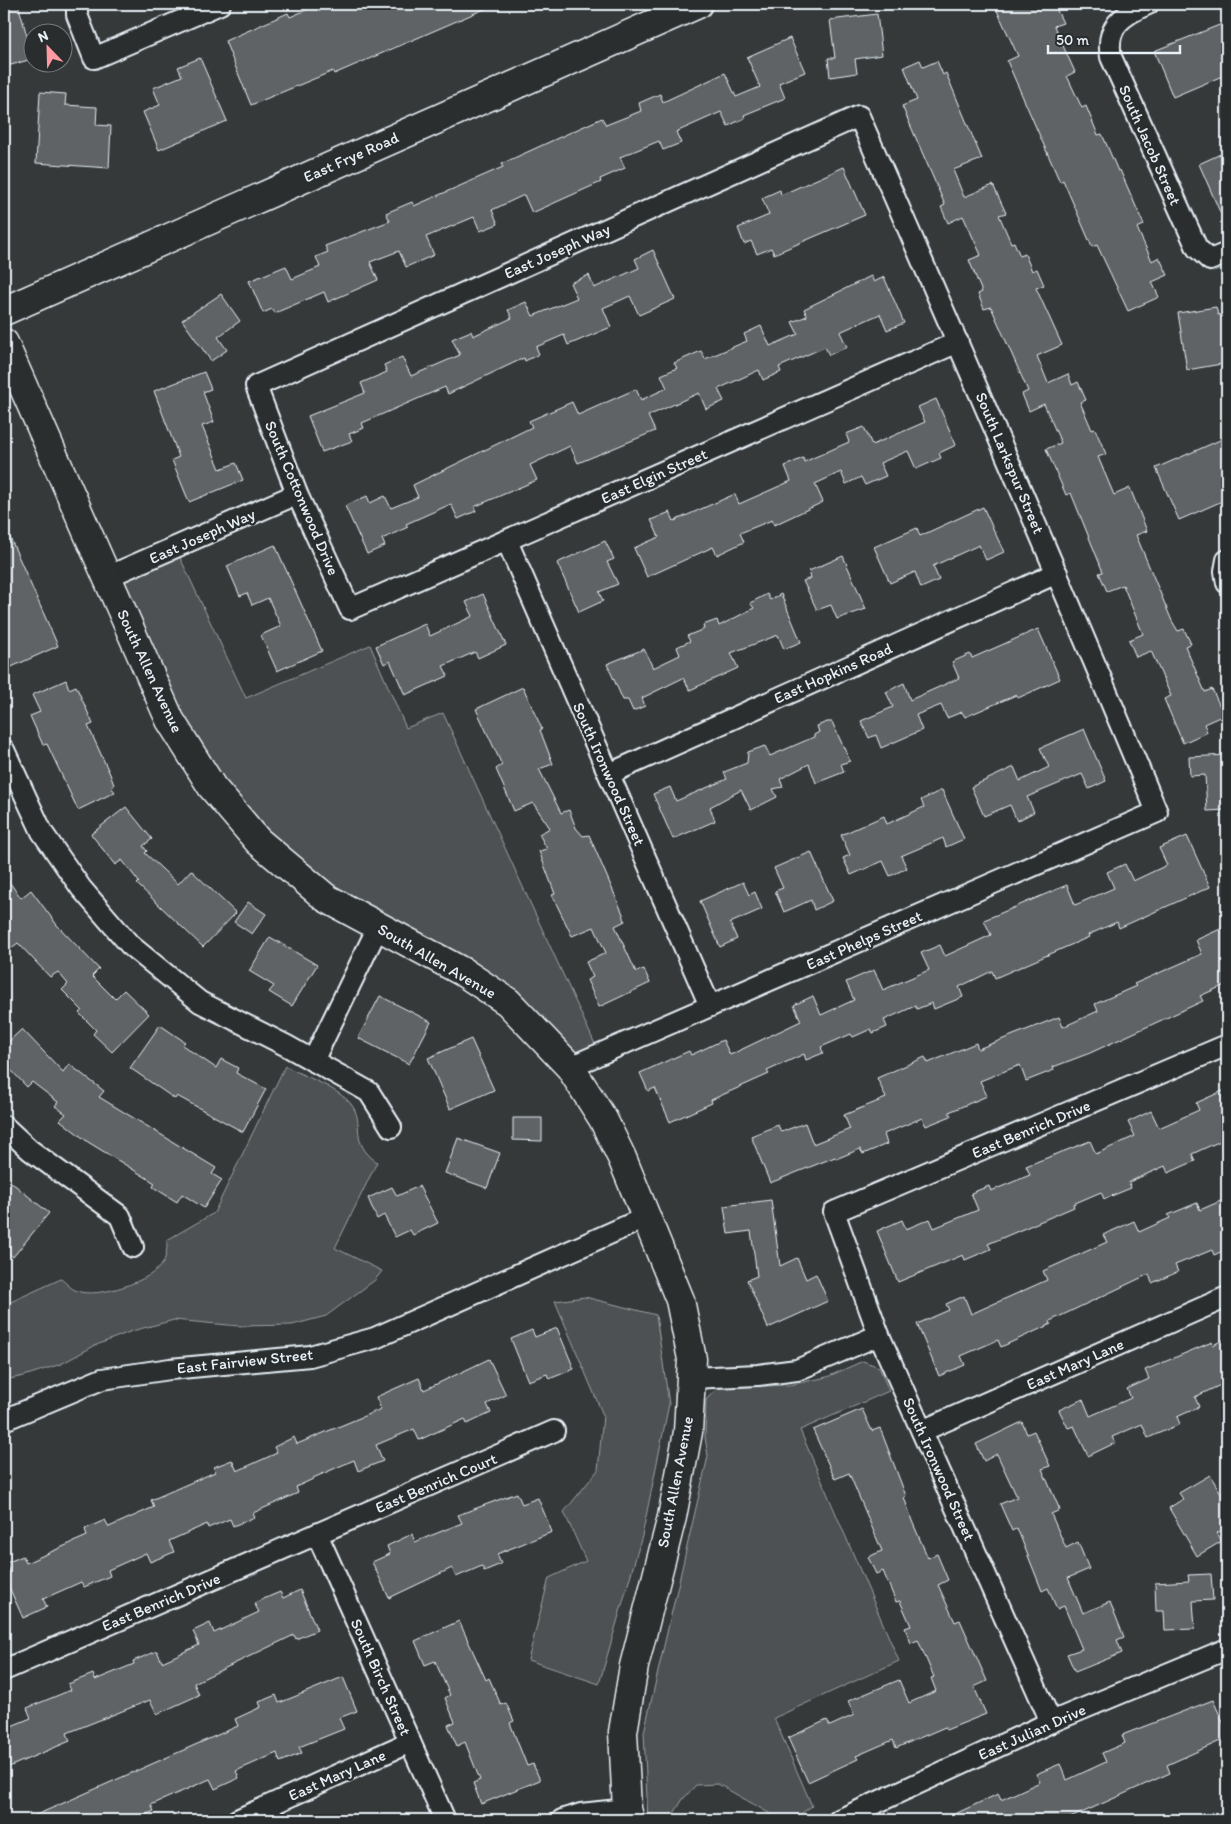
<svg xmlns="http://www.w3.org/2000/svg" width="1231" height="1824" viewBox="0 0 1231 1824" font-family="Itim,sans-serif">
<rect width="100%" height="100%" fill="#35393a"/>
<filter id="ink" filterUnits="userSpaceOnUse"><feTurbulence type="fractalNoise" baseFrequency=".02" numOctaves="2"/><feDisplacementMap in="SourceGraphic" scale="10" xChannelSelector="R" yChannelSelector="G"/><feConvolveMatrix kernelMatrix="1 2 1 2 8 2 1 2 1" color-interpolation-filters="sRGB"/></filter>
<g filter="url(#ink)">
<g fill="#4d5152" stroke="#9aa1a5">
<polygon points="175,547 246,698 370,645 406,728 443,713 600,1055 570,1067 542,1036 326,898 212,787 107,577"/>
<path d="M285,1066C304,1076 338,1088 351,1104C366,1123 348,1142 377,1162L335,1248L382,1271L375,1280L326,1316L292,1325L239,1326L174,1320L132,1331L94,1346L61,1364L24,1376L4,1380V1305L61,1279C66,1283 71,1289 77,1291C97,1299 152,1281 163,1263C167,1255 167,1248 167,1240L214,1213Z"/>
<polygon points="585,1297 656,1315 669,1404 642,1536 599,1684 528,1660 549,1578 586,1561 564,1512 598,1470 603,1415 555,1301"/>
<polygon points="863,1361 879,1367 889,1391 800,1430 899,1661 774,1718 812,1806 792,1820 781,1820 718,1784 696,1785 683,1799 670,1820 648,1820 644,1732 708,1456 705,1437 706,1400 717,1388 790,1385 827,1377"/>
</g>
<g fill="#5f6365" stroke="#e8f1f8">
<polygon points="4,4 18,4 32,54 32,59 4,67"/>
<polygon points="320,4 366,4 370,11 387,4 496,4 334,74 333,71 251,105 225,41 288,13 290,17"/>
<polygon points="994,4 1054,4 1063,23 1054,26 1075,72 1067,76 1082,108 1086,106 1098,135 1102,134 1118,171 1120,170 1144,225 1137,228 1152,261 1159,257 1168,275 1152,282 1159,297 1128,311 1097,245 1092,247 1063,180 1060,182 1007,61 1018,56"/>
<polygon points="877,14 882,55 855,59 857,73 830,77 828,58 835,58 830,20"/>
<polygon points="1227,22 1227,74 1173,97 1154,51"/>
<polygon points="790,38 805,72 779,83 785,98 744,115 745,118 728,126 721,112 676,132 681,143 663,150 659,141 620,157 625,168 600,179 601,182 532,213 524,195 492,210 498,224 480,231 474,217 426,237 434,255 406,267 399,251 370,262 378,280 328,302 324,292 275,313 272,309 263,313 249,281 286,266 292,279 320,267 316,257 328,252 325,246 390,221 386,213 412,202 414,206 503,167 501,164 602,118 606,125 641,111 639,103 660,94 663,102 725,73 736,97 760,87 747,57"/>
<polygon points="200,58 227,121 159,150 143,112 160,105 153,88 182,76 178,67"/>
<polygon points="920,60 923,67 937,61 943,75 946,73 982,159 953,170 964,197 993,185 1006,213 999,215 1011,243 1014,242 1020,256 1025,254 1032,271 1037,269 1044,285 1036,288 1062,345 1037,356 1048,383 1068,374 1072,385 1078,382 1086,400 1080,402 1092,430 1095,429 1106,454 1098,457 1114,495 1130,488 1147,531 1136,535 1172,621 1178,631 1184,629 1191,644 1185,646 1205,692 1212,689 1224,715 1204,724 1207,732 1183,743 1164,699 1171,696 1151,651 1136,657 1129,640 1143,634 1123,585 1107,591 1099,573 1103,572 1071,493 1066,495 1046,449 1061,443 1044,404 1029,411 1022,394 1028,391 991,307 984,309 978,294 982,292 969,260 981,255 963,216 948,223 941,207 945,205 902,106 917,100 904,67"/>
<polygon points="40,92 66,94 65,105 97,107 96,125 111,126 109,168 36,163"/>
<polygon points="1227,151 1227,228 1199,164"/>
<polygon points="844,167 865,215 774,254 771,248 757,254 751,241 744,244 738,228 769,215 762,198 780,190 781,195"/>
<polygon points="653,250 675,299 639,315 630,296 603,308 611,327 568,345 564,335 536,347 539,354 525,361 524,358 448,394 445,387 362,423 364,428 349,434 352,441 322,452 308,416 365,393 361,383 387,372 384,365 402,357 411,376 460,355 452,339 471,331 473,336 512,318 508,310 526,302 533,316 577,298 570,283 589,275 594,288 639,268 635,259"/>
<polygon points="871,276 874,282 884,277 904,323 887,330 880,314 840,332 847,347 829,355 825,347 779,367 781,372 763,380 759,370 718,389 724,401 706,409 699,393 648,416 655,431 578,463 570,446 530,465 537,480 474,507 476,511 458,519 451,504 406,524 408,527 382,539 385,546 367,554 345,506 367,496 370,503 385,496 391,508 418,497 413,485 532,427 529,421 572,402 578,415 636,389 641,400 667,388 661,375 677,368 674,363 701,351 705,359 747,341 744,334 761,326 770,346 798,334 792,322 807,316 804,309"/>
<polygon points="221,294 240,321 218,337 227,350 211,361 182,320"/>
<polygon points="1216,307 1218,315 1227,314 1227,363 1187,370 1178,313"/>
<polygon points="204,372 211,389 203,392 214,422 202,426 220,469 236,463 243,480 189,502 172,460 179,457 154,391"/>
<polygon points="936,399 956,445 939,453 941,458 916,469 908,451 880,463 886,476 865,485 861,477 846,484 841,472 815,484 823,502 774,525 772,520 740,533 744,542 717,555 713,547 647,577 634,548 659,537 651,520 670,512 674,521 735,494 739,504 791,481 785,466 803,458 804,462 849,442 846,434 864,427 872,445 925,422 918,407"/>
<polygon points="1227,437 1227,499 1179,520 1156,468"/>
<polygon points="983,507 1004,552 986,560 979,545 933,566 939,580 921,588 915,572 890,583 874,547 917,528 920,536"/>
<polygon points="4,524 58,646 7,669 4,661"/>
<polygon points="605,541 614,559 607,562 618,584 599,592 603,601 579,612 557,563"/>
<polygon points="275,545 322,651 277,671 261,635 281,626 268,598 252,605 247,593 240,596 227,566"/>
<polygon points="843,556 866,609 837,619 831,605 817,610 803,581 811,578 809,571"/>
<polygon points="483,594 506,645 478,658 475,652 443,666 448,676 405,695 390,661 384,664 376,646 425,624 430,636 473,616 466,602"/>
<polygon points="767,594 770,600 781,594 801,642 784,649 778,635 731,653 738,668 690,690 683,678 642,698 645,706 633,711 628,700 623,700 607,664 644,649 653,668 680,655 677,647 690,641 687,636 704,629 703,625 717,620 719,626 754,608 750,603"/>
<polygon points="1038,629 1060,679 1018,698 1016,695 965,717 962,712 947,718 941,705 916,715 922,730 881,748 876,735 869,738 861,721 893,707 886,692 904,683 910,700 959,678 952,662 970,654 972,658"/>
<polygon points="66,680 69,689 76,686 93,724 88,726 110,774 114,785 111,787 115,792 78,810 47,744 43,745 30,716 40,712 32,695"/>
<polygon points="523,687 542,729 540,730 553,764 539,769 561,813 569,810 576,828 583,836 589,835 623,914 625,921 615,926 636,972 644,969 650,983 599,1007 587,980 593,977 586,962 606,953 594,927 572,936 552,895 555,894 539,851 547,849 539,834 550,828 533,803 514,811 496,769 502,765 476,709"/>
<polygon points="827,722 832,722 850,761 841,764 844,772 816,783 809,764 780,779 783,787 773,789 777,797 751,810 741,790 710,807 715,821 673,839 653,794 670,787 676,801 727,779 724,772 747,763 748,752 765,746 770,756 814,737 814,735 819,732 817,726"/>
<polygon points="1084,729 1106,781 1089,789 1082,774 1027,797 1034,812 1017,821 1010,805 984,816 971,787 1014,767 1020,781 1049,767 1040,748"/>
<polygon points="1227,755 1227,810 1207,811 1205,775 1190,776 1189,757"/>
<polygon points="942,790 964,839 946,847 943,838 901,856 907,868 890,876 883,861 851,875 843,858 850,855 841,835 884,816 887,824 924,807 921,800"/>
<polygon points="126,807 152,839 143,846 147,851 145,853 178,884 191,870 236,913 203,947 137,884 139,882 122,860 115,865 91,834"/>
<polygon points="1187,836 1210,887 1119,928 1117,922 1088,935 1089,937 995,978 992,971 959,987 963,997 934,1009 932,1003 917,1009 915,1006 884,1020 887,1027 873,1033 871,1029 853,1037 851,1034 821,1047 823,1053 806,1060 804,1054 767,1071 769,1074 711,1100 712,1103 670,1122 655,1088 648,1091 640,1073 689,1051 691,1055 723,1040 730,1055 801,1021 794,1005 813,996 821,1015 854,1000 846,982 874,970 883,990 929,970 921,953 940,945 945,956 991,935 984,920 1001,913 1067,885 1075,905 1114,888 1107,872 1125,864 1133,881 1167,865 1159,848"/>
<polygon points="811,852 833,901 814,910 811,900 784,912 775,891 783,888 774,868"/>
<polygon points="4,875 21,898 31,890 57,925 99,969 92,976 115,999 124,990 149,1014 112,1052 93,1034 96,1030 79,1013 82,1010 62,990 68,984 58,972 50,977 18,943 10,949 4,941"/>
<polygon points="743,882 749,895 755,892 762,909 730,923 737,939 720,947 700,901"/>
<polygon points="248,902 266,914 252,934 234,922"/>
<polygon points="1227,926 1227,984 1200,996 1203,1001 1090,1053 1053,1067 1054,1070 1026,1081 1020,1065 980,1081 987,1096 949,1112 951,1116 926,1126 922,1118 884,1134 887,1144 863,1154 860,1149 836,1159 835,1157 770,1183 751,1136 778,1125 781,1132 805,1123 813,1144 850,1129 844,1115 886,1098 877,1078 925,1057 928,1063 976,1043 978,1049 1059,1017 1063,1027 1098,1011 1095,1004 1136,986 1134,984 1202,954 1196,940"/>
<polygon points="270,937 317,965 292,1006 269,992 274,986 249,971"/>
<polygon points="380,996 431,1022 409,1064 358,1038"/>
<polygon points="160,1025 185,1042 182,1045 216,1068 221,1059 238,1068 236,1073 266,1089 243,1132 177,1096 175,1099 130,1068"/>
<polygon points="22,1029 63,1072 69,1064 104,1091 99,1097 216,1168 212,1174 222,1180 204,1208 182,1194 177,1202 153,1187 155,1183 88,1142 60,1120 66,1114 55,1106 58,1102 32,1082 27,1087 10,1069 4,1076 4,1046"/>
<polygon points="471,1039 494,1090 450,1109 428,1058"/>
<polygon points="1227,1089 1227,1138 1192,1154 1195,1161 1168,1173 1165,1166 1129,1182 1131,1188 1104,1199 1101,1192 1073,1204 1074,1207 988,1244 991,1249 965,1260 963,1255 898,1282 877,1231 902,1220 906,1229 930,1219 934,1228 978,1210 971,1193 989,1186 991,1191 1030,1175 1026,1166 1090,1141 1096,1154 1135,1136 1128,1122 1151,1111 1159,1128 1199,1110 1196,1103"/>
<polygon points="513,1118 542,1118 542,1141 513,1140"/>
<polygon points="458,1138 500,1153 487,1188 445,1173"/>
<polygon points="11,1182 49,1213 13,1257 4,1249 4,1190"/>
<polygon points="419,1186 438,1223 413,1235 410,1230 395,1237 384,1215 377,1219 368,1198 392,1187 397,1196"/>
<polygon points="771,1200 780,1266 797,1258 806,1279 816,1274 828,1301 768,1328 747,1280 757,1276 751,1231 728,1234 724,1206"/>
<polygon points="1223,1200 1227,1210 1227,1249 1214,1255 1212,1250 1175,1265 1178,1272 1152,1283 1149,1274 1050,1321 1051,1324 1001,1347 998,1340 961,1356 965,1365 939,1376 917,1324 949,1310 946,1304 964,1296 971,1314 1047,1280 1043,1271 1107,1242 1103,1235 1134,1221 1139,1232 1170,1218 1168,1215 1197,1203 1200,1210"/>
<polygon points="557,1328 574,1369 549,1379 547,1374 528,1381 511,1339 532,1330 535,1337"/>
<polygon points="1227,1338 1227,1382 1195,1397 1199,1407 1177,1417 1180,1424 1148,1438 1142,1424 1112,1437 1115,1443 1088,1456 1074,1426 1068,1428 1059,1410 1083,1399 1090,1416 1131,1398 1127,1389 1149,1379 1145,1370 1212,1342 1213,1345"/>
<polygon points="489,1359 506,1395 487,1404 491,1413 467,1424 465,1419 419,1440 414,1429 376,1445 383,1461 358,1471 354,1460 313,1478 313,1479 296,1487 298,1493 253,1513 255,1517 233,1526 230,1519 208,1528 207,1524 169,1541 174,1552 150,1562 146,1553 108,1570 110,1576 84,1587 81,1582 43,1599 47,1607 23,1618 4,1576 4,1573 9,1571 6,1563 23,1556 26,1563 87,1536 85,1529 105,1520 109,1527 154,1507 151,1500 215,1472 214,1467 232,1460 237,1471 277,1453 274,1447 294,1437 297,1444 381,1409 376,1397 419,1378 424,1390"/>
<polygon points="862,1409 872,1431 880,1428 906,1496 904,1497 912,1521 928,1558 937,1554 948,1580 938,1585 955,1622 960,1620 987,1681 974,1687 986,1714 946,1730 945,1727 896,1748 893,1740 856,1756 858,1759 808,1782 788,1738 827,1720 830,1726 854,1715 848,1701 899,1680 909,1703 936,1691 931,1678 934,1677 918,1640 911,1643 905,1628 911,1626 900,1601 896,1602 883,1571 876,1574 868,1557 882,1551 849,1473 835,1479 813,1430"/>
<polygon points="1022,1422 1027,1434 1034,1431 1050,1466 1042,1469 1060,1510 1051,1514 1066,1548 1078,1542 1089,1569 1068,1578 1083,1613 1110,1602 1124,1637 1117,1640 1122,1653 1075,1672 1067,1654 1082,1649 1064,1606 1057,1609 1048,1588 1042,1591 1017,1528 1012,1531 1000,1504 1017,1497 997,1454 984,1461 976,1444"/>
<polygon points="1210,1475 1227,1503 1227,1527 1217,1533 1222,1541 1197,1556 1169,1508 1183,1499 1179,1493"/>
<polygon points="517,1493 522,1504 538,1498 552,1532 497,1554 501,1564 484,1571 482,1566 456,1577 452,1568 389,1598 372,1562 390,1554 387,1546 412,1534 415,1542 462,1523 458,1515"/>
<polygon points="1211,1574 1213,1600 1193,1601 1195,1629 1165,1630 1164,1611 1156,1611 1155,1583 1189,1581 1188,1575"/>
<polygon points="300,1590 317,1630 296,1639 294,1635 194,1683 199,1695 157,1714 150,1700 67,1733 70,1741 4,1769 4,1729 31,1718 27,1708 71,1690 68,1684 93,1674 95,1680 134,1664 133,1661 157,1651 162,1662 199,1645 193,1631 210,1623 214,1633 259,1612 254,1603 280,1592 283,1598"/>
<polygon points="459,1621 486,1680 489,1678 501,1705 506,1703 514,1721 510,1723 527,1766 533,1764 540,1780 481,1804 473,1783 480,1780 465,1742 457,1746 448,1725 455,1722 445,1698 450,1695 435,1661 425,1665 415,1641"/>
<polygon points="343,1677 357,1711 339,1718 344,1729 299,1747 302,1753 280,1762 277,1753 236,1771 239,1778 215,1789 210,1779 151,1805 154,1811 134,1820 25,1820 238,1726 235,1719 261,1707 259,1702 276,1695 279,1703"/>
<polygon points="1213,1700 1227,1731 1227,1738 1167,1765 1170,1773 1066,1820 942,1820 998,1794 1001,1800 1040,1782 1036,1774 1060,1764 1067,1780 1106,1762 1102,1753 1125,1743 1122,1735"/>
</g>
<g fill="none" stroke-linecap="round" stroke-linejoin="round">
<defs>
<g id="street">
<polyline points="77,4 77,15 94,58 220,4"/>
<path d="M1148,4C1122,15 1105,27 1111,57L1197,248L1210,260L1227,253"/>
<polyline points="507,541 710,1006"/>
<polyline points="1227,560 1225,571 1227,583"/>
<polyline points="107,577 297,494"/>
<polyline points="4,750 42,832 81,888 130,945 200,1002 287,1046 369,1092 391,1127"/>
<polyline points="609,774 1057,573"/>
<polyline points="313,1061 378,927"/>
<path d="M570,1067L1157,812C1060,579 960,347 859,116L256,386L297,494L350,609L958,342"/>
<polyline points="4,1126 30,1150 120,1216 133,1247"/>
<polyline points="691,1378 758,1375 797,1370 879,1335"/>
<polyline points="4,1420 102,1379 170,1369 310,1356 375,1338 647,1217"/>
<polyline points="922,1431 1227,1297"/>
<polyline points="317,1534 445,1820"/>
<polyline points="4,1670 554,1431"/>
<polyline points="1051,1722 879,1335 834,1212 1227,1045"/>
<polyline points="237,1820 410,1742"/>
<polyline points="562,1820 581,1814 627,1809"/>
<polyline points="839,1820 1051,1722 1227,1649"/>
</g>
<g id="secondary">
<polyline points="4,311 698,4"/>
<polyline points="4,343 170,720 212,787 258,841 326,898 463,972 508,1002 570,1067 603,1119 622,1158 680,1300 692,1359 688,1432 672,1517 634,1666 623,1732 627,1809 630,1820"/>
</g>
</defs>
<use href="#street" stroke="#e8f1f8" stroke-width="24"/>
<use href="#secondary" stroke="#e8f1f8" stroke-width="31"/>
<use href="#street" stroke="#2a2d2e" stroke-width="20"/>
<use href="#secondary" stroke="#2a2d2e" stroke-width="28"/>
</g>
</g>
<g text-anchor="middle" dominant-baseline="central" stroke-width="4.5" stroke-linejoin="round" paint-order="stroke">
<g font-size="16" fill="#e8f1f8" stroke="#2a2d2e">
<text transform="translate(1150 145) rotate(66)">South Jacob Street</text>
<text transform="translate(351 157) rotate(-24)">East Frye Road</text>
<text transform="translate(557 251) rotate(-24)">East Joseph Way</text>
<text transform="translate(1010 463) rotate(67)">South Larkspur Street</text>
<text transform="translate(654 476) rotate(-24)">East Elgin Street</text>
<text transform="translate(302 498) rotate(67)">South Cottonwood Drive</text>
<text transform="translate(202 536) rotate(-24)">East Joseph Way</text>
<text transform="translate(150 671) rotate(65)">South Allen Avenue</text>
<text transform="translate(833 673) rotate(-24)">East Hopkins Road</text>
<text transform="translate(609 774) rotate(66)">South Ironwood Street</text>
<text transform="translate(864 940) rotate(-24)">East Phelps Street</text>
<text transform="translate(437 961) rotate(30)">South Allen Avenue</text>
<text transform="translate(1031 1129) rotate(-23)">East Benrich Drive</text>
<text transform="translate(245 1361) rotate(-6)">East Fairview Street</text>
<text transform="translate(1075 1364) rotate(-24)">East Mary Lane</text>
<text transform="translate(939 1469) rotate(66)">South Ironwood Street</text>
<text transform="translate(675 1482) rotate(-79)">South Allen Avenue</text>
<text transform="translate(436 1483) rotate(-23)">East Benrich Court</text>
<text transform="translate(161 1602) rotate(-23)">East Benrich Drive</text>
<text transform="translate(381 1677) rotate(66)">South Birch Street</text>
<text transform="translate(1032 1732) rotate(-24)">East Julian Drive</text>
<text transform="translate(337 1775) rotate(-24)">East Mary Lane</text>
</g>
</g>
<rect width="1231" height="1824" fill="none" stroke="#2a2d2e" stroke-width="20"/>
<rect x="10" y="10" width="1211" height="1804" fill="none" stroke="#e8f1f8" stroke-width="2" filter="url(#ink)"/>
<g transform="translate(48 48) rotate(337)"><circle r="24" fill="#2a2d2e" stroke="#767b7f"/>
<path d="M0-4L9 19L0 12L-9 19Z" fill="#ff9aa2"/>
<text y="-8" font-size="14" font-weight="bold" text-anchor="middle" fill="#e8f1f8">N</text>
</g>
<path d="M1048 45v8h132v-8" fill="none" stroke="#e8f1f8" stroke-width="2.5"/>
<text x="1056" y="45" font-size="15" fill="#e8f1f8" stroke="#2a2d2e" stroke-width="4" paint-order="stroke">50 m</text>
</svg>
